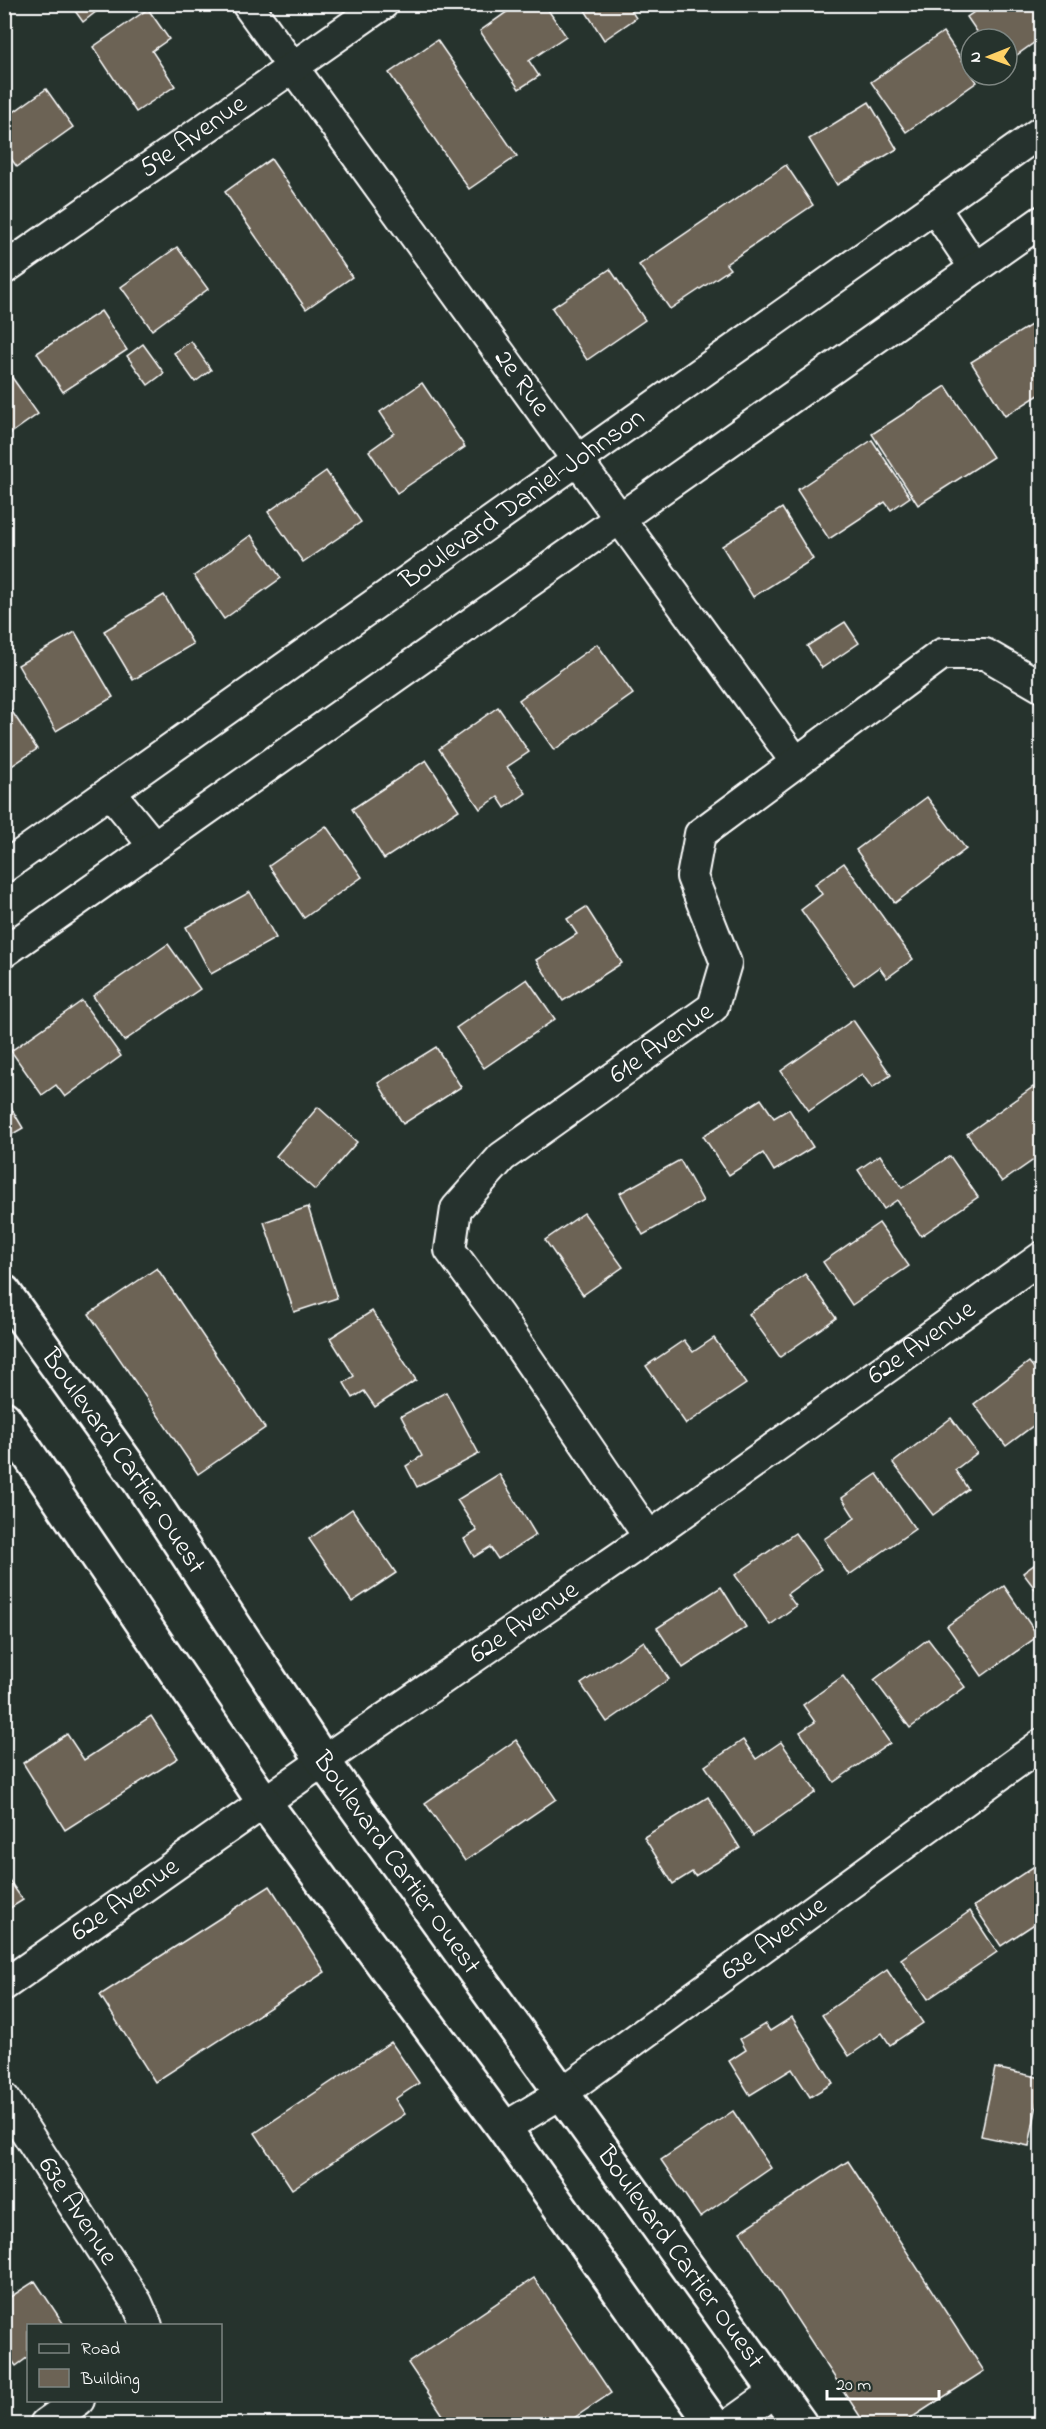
<svg xmlns="http://www.w3.org/2000/svg" width="1046" height="2429" viewBox="0 0 1046 2429" font-family="'Indie Flower',sans-serif">
<rect width="100%" height="100%" fill="#26332d"/>
<filter id="ink" filterUnits="userSpaceOnUse"><feTurbulence type="fractalNoise" baseFrequency=".0167" numOctaves="2"/><feDisplacementMap in="SourceGraphic" scale="12" xChannelSelector="R" yChannelSelector="G"/><feConvolveMatrix kernelMatrix="1 2 1 2 8 2 1 2 1" color-interpolation-filters="sRGB"/></filter>
<g filter="url(#ink)">
<g fill="#6c6355" stroke="#fff" stroke-width="1.5">
<polygon points="70,4 106,4 83,22"/>
<polygon points="518,4 544,4 566,36 529,61 539,76 519,89 480,31"/>
<polygon points="581,4 627,4 636,18 604,40"/>
<polygon points="986,4 1042,4 1042,37 1007,62 1007,39 982,39 967,17"/>
<polygon points="148,9 169,39 152,51 175,86 136,112 93,47"/>
<polygon points="943,32 977,82 906,132 871,82"/>
<polygon points="437,40 517,156 469,189 389,73"/>
<polygon points="46,89 73,127 17,167 4,149 4,119"/>
<polygon points="869,102 897,149 837,185 809,139"/>
<polygon points="271,159 352,277 306,309 225,192"/>
<polygon points="786,165 813,205 726,264 730,269 670,309 639,265"/>
<polygon points="177,247 208,289 152,330 121,287"/>
<polygon points="610,269 645,320 587,360 552,308"/>
<polygon points="101,311 127,350 63,392 37,353"/>
<polygon points="1031,325 1042,343 1042,393 1005,416 971,362"/>
<polygon points="191,341 211,370 195,382 174,353"/>
<polygon points="143,344 164,373 148,385 127,356"/>
<polygon points="11,376 38,414 4,438 4,380"/>
<polygon points="422,383 465,447 397,493 369,451 394,433 380,412"/>
<polygon points="946,386 993,457 918,505 872,434"/>
<polygon points="872,440 910,497 891,510 885,502 829,539 797,490"/>
<polygon points="326,471 361,522 303,562 268,512"/>
<polygon points="782,508 813,559 753,597 722,546"/>
<polygon points="251,535 281,578 224,619 194,576"/>
<polygon points="164,595 193,644 133,680 104,631"/>
<polygon points="845,622 859,643 822,668 807,646"/>
<polygon points="75,632 113,697 56,731 18,665"/>
<polygon points="597,644 633,694 554,750 519,700"/>
<polygon points="7,704 37,749 4,771 4,705"/>
<polygon points="498,707 529,752 507,767 526,793 505,808 498,797 480,809 439,749"/>
<polygon points="426,760 459,810 384,859 352,809"/>
<polygon points="927,797 966,849 895,903 856,850"/>
<polygon points="326,826 362,877 304,918 269,866"/>
<polygon points="844,863 913,959 887,978 879,967 854,985 801,910 822,894 815,884"/>
<polygon points="250,892 276,938 211,974 186,927"/>
<polygon points="586,907 622,963 563,1001 536,960 577,934 567,919"/>
<polygon points="168,944 200,989 124,1041 93,996"/>
<polygon points="527,979 555,1019 484,1068 456,1028"/>
<polygon points="82,1001 121,1056 65,1097 56,1085 42,1095 11,1051"/>
<polygon points="853,1020 891,1075 872,1088 862,1074 809,1111 781,1071"/>
<polygon points="436,1047 461,1087 403,1124 378,1083"/>
<polygon points="1033,1087 1042,1099 1042,1154 1002,1182 967,1134"/>
<polygon points="4,1096 23,1128 4,1139"/>
<polygon points="761,1099 774,1118 789,1109 813,1147 774,1171 763,1153 729,1175 703,1136"/>
<polygon points="318,1107 357,1142 315,1190 276,1156"/>
<polygon points="880,1155 902,1188 950,1156 978,1197 921,1236 897,1200 884,1209 858,1170"/>
<polygon points="680,1160 703,1201 643,1235 620,1193"/>
<polygon points="308,1207 337,1298 294,1312 264,1222"/>
<polygon points="584,1213 623,1267 583,1295 545,1240"/>
<polygon points="879,1223 909,1266 852,1305 823,1262"/>
<polygon points="157,1268 265,1428 198,1474 89,1314"/>
<polygon points="805,1274 836,1318 780,1357 749,1314"/>
<polygon points="372,1311 416,1380 375,1407 364,1391 353,1398 344,1383 354,1376 330,1338"/>
<polygon points="714,1338 746,1384 686,1424 646,1366 684,1340 693,1352"/>
<polygon points="1029,1362 1042,1378 1042,1419 1006,1446 974,1404"/>
<polygon points="446,1392 479,1454 417,1487 406,1466 422,1456 401,1416"/>
<polygon points="951,1418 977,1453 955,1470 968,1489 933,1515 893,1463"/>
<polygon points="499,1474 536,1535 498,1559 490,1547 474,1557 464,1539 477,1531 457,1500"/>
<polygon points="877,1474 915,1529 849,1575 824,1539 855,1518 842,1498"/>
<polygon points="352,1509 396,1573 352,1602 309,1539"/>
<polygon points="795,1533 821,1569 787,1594 796,1606 770,1625 735,1575"/>
<polygon points="1042,1559 1042,1598 1023,1573"/>
<polygon points="1004,1586 1038,1636 982,1676 947,1626"/>
<polygon points="721,1587 746,1627 683,1668 657,1628"/>
<polygon points="928,1639 965,1687 910,1728 874,1680"/>
<polygon points="644,1641 669,1679 607,1722 581,1684"/>
<polygon points="843,1676 890,1743 834,1782 800,1732 815,1722 803,1705"/>
<polygon points="151,1716 178,1758 65,1830 23,1763 67,1734 84,1760"/>
<polygon points="516,1740 556,1799 465,1861 425,1803"/>
<polygon points="743,1740 756,1759 781,1742 816,1792 753,1836 705,1766"/>
<polygon points="708,1797 740,1848 695,1876 692,1872 673,1884 644,1837"/>
<polygon points="1042,1861 1042,1919 1001,1946 974,1906"/>
<polygon points="4,1873 23,1900 4,1912"/>
<polygon points="270,1886 325,1972 155,2082 100,1995"/>
<polygon points="970,1911 997,1952 928,1999 901,1959"/>
<polygon points="887,1970 923,2023 890,2045 882,2033 849,2056 822,2015"/>
<polygon points="792,2017 833,2083 810,2097 792,2069 750,2095 729,2061 746,2050 740,2039 765,2024 770,2031"/>
<polygon points="391,2042 419,2083 395,2099 405,2114 292,2189 255,2133"/>
<polygon points="995,2068 1042,2078 1029,2146 981,2136"/>
<polygon points="733,2111 771,2168 700,2217 661,2160"/>
<polygon points="848,2161 984,2371 902,2424 865,2424 740,2232"/>
<polygon points="534,2278 611,2393 565,2424 449,2424 408,2363"/>
<polygon points="35,2281 65,2326 28,2326 28,2357 16,2366 4,2349 4,2314 9,2311 4,2301"/>
</g>
<g fill="none" stroke-linecap="round" stroke-linejoin="round">
<defs>
<g id="minor">
<path id="s1" d="M247,4L796,762"/>
<polyline points="934,207 975,268"/>
<path id="s2" d="M4,269L383,4"/>
<polyline points="110,792 154,846"/>
<path id="s3" d="M4,867L1042,131"/>
<polyline points="4,952 1042,221"/>
<path id="s4" d="M649,1537L498,1315L450,1250L456,1209L502,1157L713,1007L726,963L692,877L700,834L942,654H985L1042,687"/>
<path id="s5" d="M4,1985L323,1761L649,1537L1042,1257"/>
<path id="s6" d="M4,2098L137,2303L147,2326"/>
<path id="s7" d="M504,2128L562,2093L1042,1744"/>
<polyline points="45,2424 79,2400"/>
<polyline points="730,2424 776,2391"/>
</g>
<g id="tertiary">
<path id="s8" d="M4,1292L140,1482L323,1761L800,2424"/>
<polyline points="4,1418 264,1802 504,2128 713,2424"/>
</g>
</defs>
<use href="#minor" stroke="#fff" stroke-width="34"/>
<use href="#tertiary" stroke="#fff" stroke-width="38"/>
<use href="#minor" stroke="#26332d" stroke-width="30"/>
<use href="#tertiary" stroke="#26332d" stroke-width="33"/>
</g>
</g>
<g text-anchor="middle" dominant-baseline="central" stroke-width="4.5" stroke-linejoin="round" paint-order="stroke">
<g font-size="27" fill="#fff" stroke="#26332d">
<text stroke="none"><textPath href="#s2" startOffset="231">59e Avenue</textPath></text>
<text stroke="none"><textPath href="#s1" startOffset="468">2e Rue</textPath></text>
<text stroke="none"><textPath href="#s3" startOffset="636">Boulevard Daniel-Johnson</textPath></text>
<text stroke="none"><textPath href="#s4" startOffset="656">61e Avenue</textPath></text>
<text stroke="none"><textPath href="#s5" startOffset="1120">62e Avenue</textPath></text>
<text stroke="none"><textPath href="#s8" startOffset="207">Boulevard Cartier Ouest</textPath></text>
<text stroke="none"><textPath href="#s5" startOffset="634">62e Avenue</textPath></text>
<text stroke="none"><textPath href="#s8" startOffset="693">Boulevard Cartier Ouest</textPath></text>
<text stroke="none"><textPath href="#s5" startOffset="148">62e Avenue</textPath></text>
<text stroke="none"><textPath href="#s7" startOffset="330">63e Avenue</textPath></text>
<text stroke="none"><textPath href="#s6" startOffset="135">63e Avenue</textPath></text>
<text stroke="none"><textPath href="#s8" startOffset="1179">Boulevard Cartier Ouest</textPath></text>
</g>
</g>
<rect width="1046" height="2429" fill="none" stroke="#26332d" stroke-width="24"/>
<rect x="12" y="12" width="1022" height="2405" fill="none" stroke="#fff" stroke-width="2" filter="url(#ink)"/>
<rect x="27" y="2324" width="195" height="78" fill="#26332d" stroke="#7d8581" stroke-width="1.5"/>
<rect x="39" y="2344" width="30" height="9" fill="#26332d" stroke="#7d8581" stroke-width="1.5"/>
<text x="81" y="2354" font-size="18" fill="#ffffff">Road</text>
<rect x="39" y="2369" width="30" height="18" fill="#6c6355" stroke="#7d8581" stroke-width="1.5"/>
<text x="81" y="2384" font-size="18" fill="#ffffff">Building</text>
<g transform="translate(989 57) rotate(269)"><circle r="28" fill="#26332d" stroke="#7d8581" stroke-width="1.5"/>
<path d="M0-4.5L10 22L0 15L-10 22Z" fill="#ffd166"/>
<text y="-9" font-size="16" font-weight="bold" text-anchor="middle" fill="#ffffff">N</text>
</g>
<path d="M827 2390v9h112v-9" fill="none" stroke="#ffffff" stroke-width="3"/>
<text x="836" y="2390" font-size="18" fill="#ffffff" stroke="#26332d" stroke-width="4.5" paint-order="stroke">20 m</text>
</svg>
